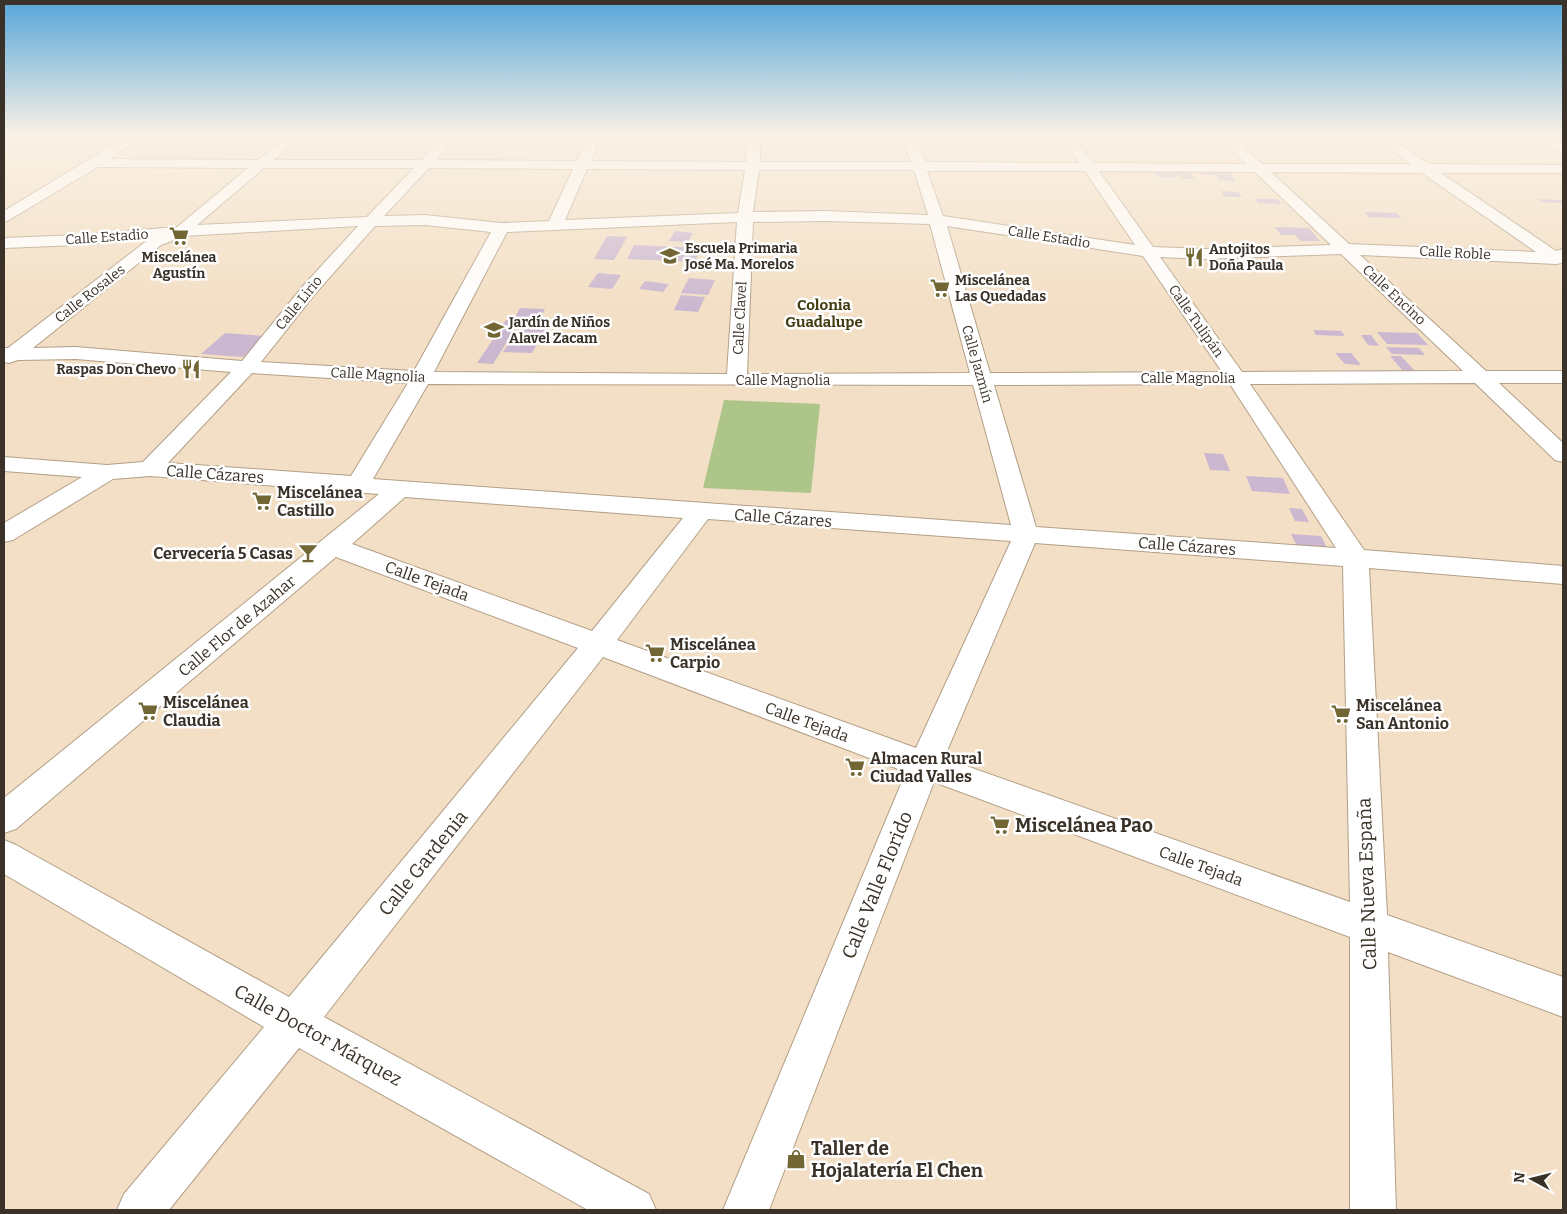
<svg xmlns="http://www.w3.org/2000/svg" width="1567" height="1214" viewBox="0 0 1567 1214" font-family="Bitter,serif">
<rect width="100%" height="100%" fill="#f3dfc5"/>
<polygon fill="#aec58a" points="724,400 820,404 811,493 703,488"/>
<g fill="#cbb7d0">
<polygon points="1188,170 1195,179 1182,179 1180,175 1174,175 1176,178 1158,177 1154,171"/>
<polygon points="1200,171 1229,172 1236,181 1219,180 1216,175 1202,175"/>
<polygon points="1221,191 1238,192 1242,197 1225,197"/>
<polygon points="1255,199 1278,199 1281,204 1258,203"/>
<polygon points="1538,199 1561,200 1563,203 1542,202"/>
<polygon points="1365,212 1396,213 1402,218 1369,217"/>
<polygon points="1275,227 1309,228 1320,241 1300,241 1295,235 1281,235"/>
<polygon points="675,231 693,233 688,242 669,241"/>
<polygon points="607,236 627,237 614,260 594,259"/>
<polygon points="634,245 701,248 695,262 627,259"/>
<polygon points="598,273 621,275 612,289 588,287"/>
<polygon points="689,278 715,280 708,295 681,293"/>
<polygon points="645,281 669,284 663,292 639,289"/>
<polygon points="681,295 705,297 698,312 674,310"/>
<polygon points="520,308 545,309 540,318 515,317"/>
<polygon points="506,320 521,320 493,364 477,363"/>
<polygon points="522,322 549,323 532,353 503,352"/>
<polygon points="1313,330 1341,331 1345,336 1316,335"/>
<polygon points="1377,332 1417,333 1428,345 1387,344"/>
<polygon points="225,333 265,336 243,357 201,354"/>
<polygon points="1361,335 1371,335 1379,346 1368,345"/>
<polygon points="1386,347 1419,348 1425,355 1392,354"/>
<polygon points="1335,353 1351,353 1361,365 1345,364"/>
<polygon points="1390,356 1401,356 1415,371 1403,371"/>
<polygon points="1204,453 1223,454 1230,471 1210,470"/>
<polygon points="1246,476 1283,478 1290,494 1252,491"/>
<polygon points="1289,508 1302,509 1309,522 1295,521"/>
<polygon points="1291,534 1321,536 1328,550 1298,548"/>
</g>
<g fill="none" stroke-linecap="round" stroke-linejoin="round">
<defs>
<g id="minor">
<path d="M127,136H142L110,159L258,160L286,136H300L274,160H422L442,136H455L436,160L577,161L589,136H601L591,161L746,162L748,136H760V162H911L905,145L860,144L854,140L860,136H915L925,162L1079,163L1061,136H1073L1093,163L1246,164L1219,136H1232L1262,164H1411L1373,136H1387L1429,164L1563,165V173H1441L1556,251L1563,249L1562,263L1556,264L1360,255L1486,371H1563V383H1499L1563,443V462L1555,460L1475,383L1250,384L1364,550L1563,566V584L1369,568L1387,915L1563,977V1017L1388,952L1396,1210H1350V937L934,782L769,1210H723L906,772L603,657L324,1017L649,1194L656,1210H588L299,1048L169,1210H117L124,1194L264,1027L4,874V840L16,845L289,997L578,648L336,557L16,829L4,833V798L379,494L150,476L113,479L13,540L4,542V523L82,477L4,471V457L107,465L143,462L231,372L76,359L18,360L9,363L4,362V348H8L149,239L79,245L4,248V238L79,235L177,227L248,168L98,167L9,220L4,222V211ZM264,168H414L367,217L197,225ZM429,168L573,169L549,221L501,223L425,215L384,216ZM587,169L745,170L738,213L565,220ZM759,170H914L928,215L825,211L753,212ZM927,171H1085L1135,245L943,216ZM1099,171L1255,172L1331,245L1204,249L1153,247ZM1271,172L1422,173L1536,252L1349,244ZM825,221L930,224L970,373L747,374L753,222ZM737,222L727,374L434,372L507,232ZM425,225L491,232L414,371L261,362L315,294L375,226ZM358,226L303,286L242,361L76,347L33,348L161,245L184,236ZM947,226L1143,256L1222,372L990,373ZM1341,254L1463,371L1242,372L1160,257L1204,259ZM252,373L408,383L351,476L168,463ZM428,384L973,385L1011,525L373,479ZM1230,384L1336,548L1036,527L994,385ZM405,497L683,518L592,631L352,544ZM708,519L1011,541L916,748L617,640ZM1035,543L1343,566L1350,902L944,758Z"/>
<polygon points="1531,136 1547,136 1563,145 1563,154 1532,139"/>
</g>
</defs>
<use href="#minor" stroke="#b29f86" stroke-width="2"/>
<use href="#minor" fill="#fff" fill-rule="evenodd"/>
</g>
<linearGradient id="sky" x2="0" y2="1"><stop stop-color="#56a6da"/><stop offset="0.44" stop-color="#faf1e5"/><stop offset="1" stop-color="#faf1e5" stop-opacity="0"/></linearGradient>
<rect width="1567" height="306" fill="url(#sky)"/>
<defs>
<symbol id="supermarket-bare" viewBox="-9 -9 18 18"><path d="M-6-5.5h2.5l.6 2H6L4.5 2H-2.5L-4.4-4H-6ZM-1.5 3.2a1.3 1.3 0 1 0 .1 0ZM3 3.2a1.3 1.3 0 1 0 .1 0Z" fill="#726734" stroke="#fff" stroke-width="2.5" paint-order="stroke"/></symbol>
<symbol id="school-bare" viewBox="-9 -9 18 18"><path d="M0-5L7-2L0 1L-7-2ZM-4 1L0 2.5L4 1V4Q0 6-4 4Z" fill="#726734" stroke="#fff" stroke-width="2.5" paint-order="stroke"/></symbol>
<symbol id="restaurant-bare" viewBox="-9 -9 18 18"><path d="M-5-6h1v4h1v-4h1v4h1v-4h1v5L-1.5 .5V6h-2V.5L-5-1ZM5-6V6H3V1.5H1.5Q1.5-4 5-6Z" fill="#726734" stroke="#fff" stroke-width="2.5" paint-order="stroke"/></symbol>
<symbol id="bar-bare" viewBox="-9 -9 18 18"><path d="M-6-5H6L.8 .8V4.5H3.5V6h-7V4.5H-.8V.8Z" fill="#726734" stroke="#fff" stroke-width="2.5" paint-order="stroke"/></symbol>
<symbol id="shop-bare" viewBox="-9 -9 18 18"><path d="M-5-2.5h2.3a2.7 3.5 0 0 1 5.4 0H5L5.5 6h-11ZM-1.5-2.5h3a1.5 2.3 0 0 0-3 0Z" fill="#726734" stroke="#fff" stroke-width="2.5" paint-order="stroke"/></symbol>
</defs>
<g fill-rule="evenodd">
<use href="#supermarket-bare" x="165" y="222" width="28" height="28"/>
<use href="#school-bare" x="656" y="242" width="28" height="28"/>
<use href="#restaurant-bare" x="1180" y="243" width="28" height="28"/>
<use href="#supermarket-bare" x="926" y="274" width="28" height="28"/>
<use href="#school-bare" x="480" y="316" width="28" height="28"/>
<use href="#restaurant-bare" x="177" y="355" width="28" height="28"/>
<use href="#supermarket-bare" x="248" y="487" width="28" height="28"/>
<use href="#bar-bare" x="294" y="539" width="28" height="28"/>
<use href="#supermarket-bare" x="641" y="639" width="28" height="28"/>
<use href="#supermarket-bare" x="134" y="697" width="28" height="28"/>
<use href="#supermarket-bare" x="1327" y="700" width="28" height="28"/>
<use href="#supermarket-bare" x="841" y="753" width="28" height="28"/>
<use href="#supermarket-bare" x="986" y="811" width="28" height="28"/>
<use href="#shop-bare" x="782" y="1145" width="28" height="28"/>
</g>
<g text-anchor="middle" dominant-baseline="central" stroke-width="5" stroke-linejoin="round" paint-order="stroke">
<g font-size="14" fill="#3a3228" stroke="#fff">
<text transform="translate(107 237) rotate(-4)">Calle Estadio</text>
<text transform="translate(1049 237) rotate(9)">Calle Estadio</text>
<text transform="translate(1455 253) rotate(3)">Calle Roble</text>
<text transform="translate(90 294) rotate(-38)">Calle Rosales</text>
<text transform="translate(1394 295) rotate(43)">Calle Encino</text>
<text transform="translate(299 303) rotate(-51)">Calle Lirio</text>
<text transform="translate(740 318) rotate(-87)">Calle Clavel</text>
<text transform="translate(1196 321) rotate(55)">Calle Tulipán</text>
<text transform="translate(977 364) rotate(74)">Calle Jazmín</text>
<text transform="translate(378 375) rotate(3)">Calle Magnolia</text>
<text x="1188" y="378">Calle Magnolia</text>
<text x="783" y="380">Calle Magnolia</text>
</g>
<g font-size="14" font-weight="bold" fill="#3a3228" stroke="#fff" text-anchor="start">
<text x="685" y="248">Escuela Primaria<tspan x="685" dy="16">José Ma. Morelos</tspan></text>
<text x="1209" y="249">Antojitos<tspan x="1209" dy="16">Doña Paula</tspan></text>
<text x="179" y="257" text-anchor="middle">Miscelánea<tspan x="179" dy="16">Agustín</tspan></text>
<text x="955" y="280">Miscelánea<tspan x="955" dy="16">Las Quedadas</tspan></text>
<text x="509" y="322">Jardín de Niños<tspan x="509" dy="16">Alavel Zacam</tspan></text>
<text x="176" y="369" text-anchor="end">Raspas Don Chevo</text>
</g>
<g font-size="15" font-weight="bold" fill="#443b11" stroke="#fff">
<text x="824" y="305">Colonia<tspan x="824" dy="17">Guadalupe</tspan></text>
</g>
<g font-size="16" fill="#3a3228" stroke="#fff">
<text transform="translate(215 474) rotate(4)">Calle Cázares</text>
<text transform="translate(783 518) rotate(4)">Calle Cázares</text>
<text transform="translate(1187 546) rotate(4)">Calle Cázares</text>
<text transform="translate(427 581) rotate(20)">Calle Tejada</text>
<text transform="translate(237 626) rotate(-40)">Calle Flor de Azahar</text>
<text transform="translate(807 722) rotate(20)">Calle Tejada</text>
<text transform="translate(1201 866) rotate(20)">Calle Tejada</text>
</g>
<g font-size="16" font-weight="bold" fill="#3a3228" stroke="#fff" text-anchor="start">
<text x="277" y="492">Miscelánea<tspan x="277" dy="18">Castillo</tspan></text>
<text x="293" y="553" text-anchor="end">Cervecería 5 Casas</text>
<text x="670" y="644">Miscelánea<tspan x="670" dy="18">Carpio</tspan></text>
<text x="163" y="702">Miscelánea<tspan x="163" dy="18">Claudia</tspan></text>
<text x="1356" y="705">Miscelánea<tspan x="1356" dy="18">San Antonio</tspan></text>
<text x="870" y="758">Almacen Rural<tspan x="870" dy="18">Ciudad Valles</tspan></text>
</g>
<g font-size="19" font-weight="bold" fill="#3a3228" stroke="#fff" text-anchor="start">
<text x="1015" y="825">Miscelánea Pao</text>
<text x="811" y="1148">Taller de<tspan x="811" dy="22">Hojalatería El Chen</tspan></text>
</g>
<g font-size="19" fill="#3a3228" stroke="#fff">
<text transform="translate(423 863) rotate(-51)">Calle Gardenia</text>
<text transform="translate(1367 884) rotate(-92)">Calle Nueva España</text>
<text transform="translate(877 885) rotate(-68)">Calle Valle Florido</text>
<text transform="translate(318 1035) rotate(29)">Calle Doctor Márquez</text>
</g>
</g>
<rect width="1567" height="1214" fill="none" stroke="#3a3228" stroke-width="10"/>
<g transform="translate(1532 1179) rotate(277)" stroke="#ffffff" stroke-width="4" paint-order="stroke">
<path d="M0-4L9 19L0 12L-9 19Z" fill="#3a3228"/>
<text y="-8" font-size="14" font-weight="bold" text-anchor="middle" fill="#3a3228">N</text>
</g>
</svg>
